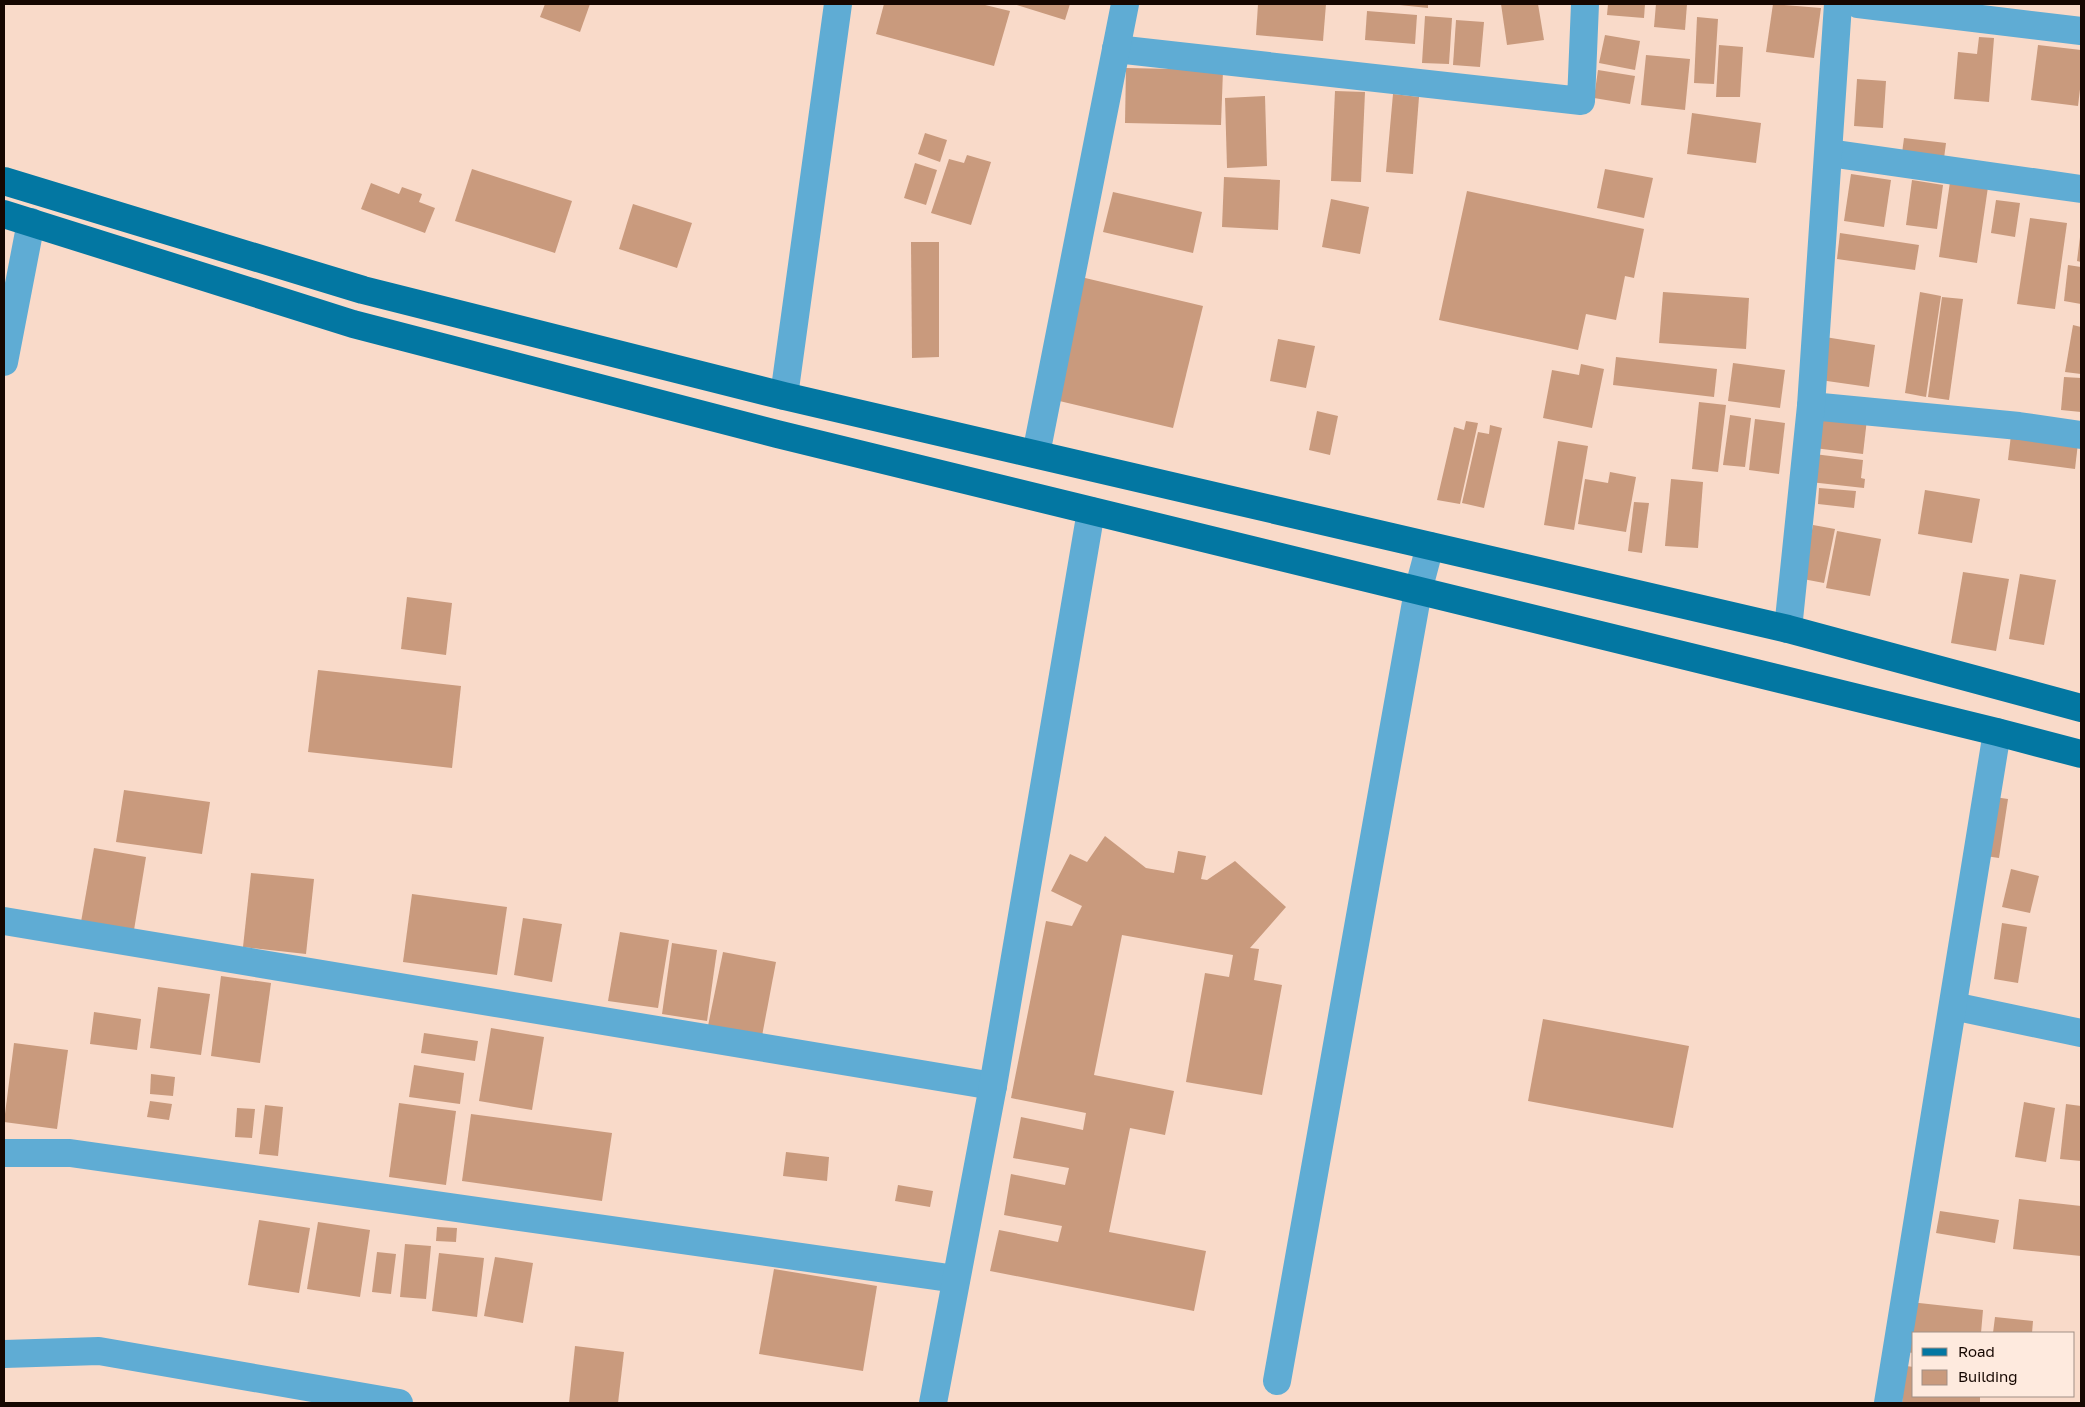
<svg xmlns="http://www.w3.org/2000/svg" width="2085" height="1407" viewBox="0 0 2085 1407" font-family="'Golos Text',sans-serif">
<rect width="100%" height="100%" fill="#f9dac9"/>
<g fill="#c99a7d">
<polygon points="545,4 590,4 580,32 540,17"/>
<polygon points="884,4 981,4 1010,11 994,66 876,34"/>
<polygon points="1014,4 1070,4 1065,20"/>
<polygon points="1258,4 1326,4 1323,41 1256,35"/>
<polygon points="1390,4 1428,4 1428,8"/>
<polygon points="1501,4 1538,4 1544,40 1507,45"/>
<polygon points="1608,4 1645,4 1644,18 1607,15"/>
<polygon points="1656,4 1687,4 1685,30 1654,27"/>
<polygon points="1773,4 1821,8 1814,58 1766,52"/>
<polygon points="1367,11 1417,15 1415,44 1365,40"/>
<polygon points="1425,16 1452,18 1449,64 1422,63"/>
<polygon points="1697,17 1718,19 1714,84 1694,83"/>
<polygon points="1456,20 1484,22 1480,67 1453,65"/>
<polygon points="1605,35 1640,41 1635,70 1599,63"/>
<polygon points="1979,37 1994,38 1989,102 1954,99 1958,52 1977,54"/>
<polygon points="1719,45 1743,47 1740,97 1716,97"/>
<polygon points="2038,45 2081,50 2081,81 2078,106 2031,100"/>
<polygon points="1646,55 1690,59 1685,110 1641,105"/>
<polygon points="1126,68 1223,70 1221,125 1125,123"/>
<polygon points="1598,70 1635,76 1630,104 1594,98"/>
<polygon points="1857,79 1886,81 1883,128 1854,126"/>
<polygon points="1335,91 1365,92 1361,182 1331,181"/>
<polygon points="1393,94 1419,97 1413,174 1386,172"/>
<polygon points="1265,96 1267,166 1227,168 1225,98"/>
<polygon points="1692,113 1761,123 1756,163 1687,154"/>
<polygon points="925,133 947,140 940,162 918,154"/>
<polygon points="1904,138 1946,143 1943,166 1901,161"/>
<polygon points="967,155 991,162 971,225 931,213 949,159 964,163"/>
<polygon points="915,163 937,170 926,205 904,198"/>
<polygon points="472,169 572,201 555,253 455,221"/>
<polygon points="1605,169 1653,178 1644,218 1597,208"/>
<polygon points="1851,174 1891,180 1884,227 1844,221"/>
<polygon points="1224,177 1280,180 1278,230 1222,227"/>
<polygon points="1912,180 1943,185 1937,229 1906,225"/>
<polygon points="1950,182 1988,187 1977,263 1939,257"/>
<polygon points="371,183 399,194 402,187 422,194 419,202 435,208 425,233 361,209"/>
<polygon points="1467,191 1644,229 1634,278 1625,276 1616,320 1586,314 1578,350 1439,320"/>
<polygon points="1113,192 1202,212 1193,253 1103,232"/>
<polygon points="1331,199 1369,207 1360,254 1322,247"/>
<polygon points="1996,200 2020,203 2015,237 1991,233"/>
<polygon points="633,204 692,223 677,268 619,249"/>
<polygon points="2030,218 2067,223 2055,309 2017,304"/>
<polygon points="1840,233 1919,245 1915,270 1837,259"/>
<polygon points="2080,237 2081,237 2081,262 2077,261"/>
<polygon points="911,242 939,242 939,357 912,358"/>
<polygon points="2068,265 2081,267 2081,304 2064,301"/>
<polygon points="1081,277 1203,306 1173,428 1051,399"/>
<polygon points="1663,292 1749,298 1746,349 1659,343"/>
<polygon points="1920,292 1941,296 1926,397 1905,393"/>
<polygon points="1942,297 1963,299 1949,400 1928,397"/>
<polygon points="2073,325 2081,327 2081,374 2065,372"/>
<polygon points="1825,337 1875,345 1869,387 1820,380"/>
<polygon points="1278,339 1315,346 1306,388 1270,381"/>
<polygon points="1616,357 1717,369 1714,397 1613,385"/>
<polygon points="1733,363 1785,370 1780,408 1728,401"/>
<polygon points="1581,364 1604,369 1592,428 1543,418 1552,370 1579,375"/>
<polygon points="2064,377 2081,378 2081,412 2061,410"/>
<polygon points="1699,402 1726,405 1718,472 1692,469"/>
<polygon points="1317,411 1338,416 1330,455 1309,450"/>
<polygon points="1819,412 1867,419 1863,454 1814,448"/>
<polygon points="1730,415 1751,418 1745,467 1723,465"/>
<polygon points="1755,419 1785,423 1779,474 1749,470"/>
<polygon points="1466,421 1478,423 1460,504 1437,500 1454,427 1464,430"/>
<polygon points="1490,425 1502,428 1484,508 1462,503 1478,432 1489,434"/>
<polygon points="2011,435 2078,443 2075,469 2008,460"/>
<polygon points="1558,441 1588,446 1574,530 1544,525"/>
<polygon points="1814,454 1863,460 1861,478 1865,479 1864,488 1810,482"/>
<polygon points="1610,472 1636,477 1626,532 1578,524 1585,479 1608,483"/>
<polygon points="1671,479 1703,482 1698,548 1665,546"/>
<polygon points="1819,488 1856,491 1854,508 1818,504"/>
<polygon points="1925,490 1980,499 1972,543 1918,534"/>
<polygon points="1634,502 1649,503 1642,553 1628,551"/>
<polygon points="1813,525 1835,529 1824,583 1803,579"/>
<polygon points="1837,531 1881,539 1870,596 1826,588"/>
<polygon points="1963,572 2009,579 1996,651 1951,643"/>
<polygon points="2020,574 2056,580 2044,645 2009,639"/>
<polygon points="407,597 452,603 446,655 401,649"/>
<polygon points="318,670 461,686 452,768 308,752"/>
<polygon points="124,790 210,802 202,854 116,842"/>
<polygon points="1981,795 2008,799 1999,858 1972,854"/>
<polygon points="1105,836 1146,868 1174,873 1178,851 1206,856 1201,879 1207,880 1235,861 1286,907 1250,948 1259,949 1254,980 1282,985 1262,1095 1186,1082 1205,973 1229,977 1233,955 1122,935 1094,1075 1174,1091 1165,1135 1130,1128 1109,1232 1206,1251 1194,1311 990,1271 999,1230 1058,1242 1062,1226 1004,1215 1011,1174 1065,1185 1069,1168 1013,1158 1021,1117 1083,1130 1086,1113 1011,1098 1046,921 1072,926 1082,906 1051,891 1070,854 1087,862"/>
<polygon points="94,848 146,857 134,930 81,922"/>
<polygon points="2011,869 2039,876 2030,913 2002,907"/>
<polygon points="251,873 314,879 306,954 243,947"/>
<polygon points="412,894 507,907 497,975 403,962"/>
<polygon points="523,918 562,924 552,982 514,975"/>
<polygon points="2002,923 2027,927 2018,983 1994,979"/>
<polygon points="620,932 669,940 658,1008 608,1001"/>
<polygon points="672,943 717,950 707,1021 662,1014"/>
<polygon points="723,952 776,962 762,1036 708,1026"/>
<polygon points="221,976 271,983 260,1063 211,1056"/>
<polygon points="158,987 210,994 201,1055 150,1048"/>
<polygon points="94,1012 141,1019 137,1050 90,1044"/>
<polygon points="1543,1019 1689,1046 1673,1128 1528,1101"/>
<polygon points="491,1028 544,1037 532,1110 479,1101"/>
<polygon points="424,1033 478,1041 475,1061 421,1053"/>
<polygon points="14,1043 68,1050 57,1129 4,1122"/>
<polygon points="414,1065 464,1073 460,1104 409,1097"/>
<polygon points="151,1074 175,1077 173,1096 150,1094"/>
<polygon points="150,1101 172,1104 169,1120 147,1117"/>
<polygon points="2024,1102 2055,1108 2046,1162 2015,1157"/>
<polygon points="399,1103 456,1111 446,1185 389,1177"/>
<polygon points="2066,1104 2081,1106 2081,1161 2060,1159"/>
<polygon points="265,1105 283,1107 278,1156 259,1154"/>
<polygon points="237,1108 255,1109 252,1138 235,1137"/>
<polygon points="471,1114 612,1133 602,1201 462,1181"/>
<polygon points="786,1152 829,1157 827,1181 783,1176"/>
<polygon points="898,1185 933,1191 930,1207 895,1201"/>
<polygon points="2019,1199 2081,1206 2081,1256 2013,1249"/>
<polygon points="1940,1211 1999,1220 1995,1243 1936,1233"/>
<polygon points="259,1220 310,1228 299,1293 248,1285"/>
<polygon points="318,1222 370,1230 360,1297 307,1289"/>
<polygon points="437,1227 457,1228 456,1242 436,1241"/>
<polygon points="405,1244 431,1246 426,1299 400,1297"/>
<polygon points="377,1252 396,1254 391,1294 372,1292"/>
<polygon points="439,1253 484,1258 477,1317 432,1311"/>
<polygon points="495,1257 533,1263 523,1323 484,1316"/>
<polygon points="774,1269 877,1286 863,1371 759,1354"/>
<polygon points="1910,1302 1983,1310 1981,1333 1914,1333 1914,1353 1904,1352"/>
<polygon points="1995,1317 2033,1321 2032,1333 1993,1333"/>
<polygon points="575,1346 624,1352 618,1403 569,1403"/>
<polygon points="1906,1366 1914,1367 1914,1396 1980,1396 1980,1403 1902,1403"/>
</g>
<g fill="none" stroke-linecap="round" stroke-linejoin="round">
<g stroke="#5facd4" stroke-width="28">
<polyline points="1858,4 2081,31"/>
<polyline points="1116,49 1581,101 1585,4"/>
<polyline points="1829,153 2081,189"/>
<polyline points="4,362 31,222"/>
<polyline points="784,396 838,4"/>
<polyline points="1811,406 2019,426 2081,435"/>
<polyline points="1036,454 1125,4"/>
<polyline points="1788,629 1811,406 1838,4"/>
<polyline points="4,921 993,1086"/>
<polyline points="1953,1006 2081,1033"/>
<polyline points="4,1153 70,1153 956,1279"/>
<polyline points="4,1354 99,1351 399,1403"/>
<polyline points="1277,1381 1418,591 1430,546"/>
<polyline points="933,1403 993,1086 1091,511"/>
<polyline points="1888,1403 1997,732"/>
</g>
<g stroke="#0377a2" stroke-width="28">
<polyline points="4,181 363,290 784,396 1788,629 2081,708"/>
<polyline points="4,214 353,324 777,434 1997,732 2081,754"/>
</g>
</g>
<rect width="2085" height="1407" fill="none" stroke="#160701" stroke-width="10"/>
<rect x="1912" y="1332" width="162" height="65" fill="#feeade" stroke="#a18f86"/>
<rect x="1922" y="1348" width="25" height="8" fill="#0377a2" stroke="#a18f86"/>
<text x="1958" y="1357" font-size="15" fill="#160701">Road</text>
<rect x="1922" y="1370" width="25" height="15" fill="#c99a7d" stroke="#a18f86"/>
<text x="1958" y="1382" font-size="15" fill="#160701">Building</text>
</svg>
